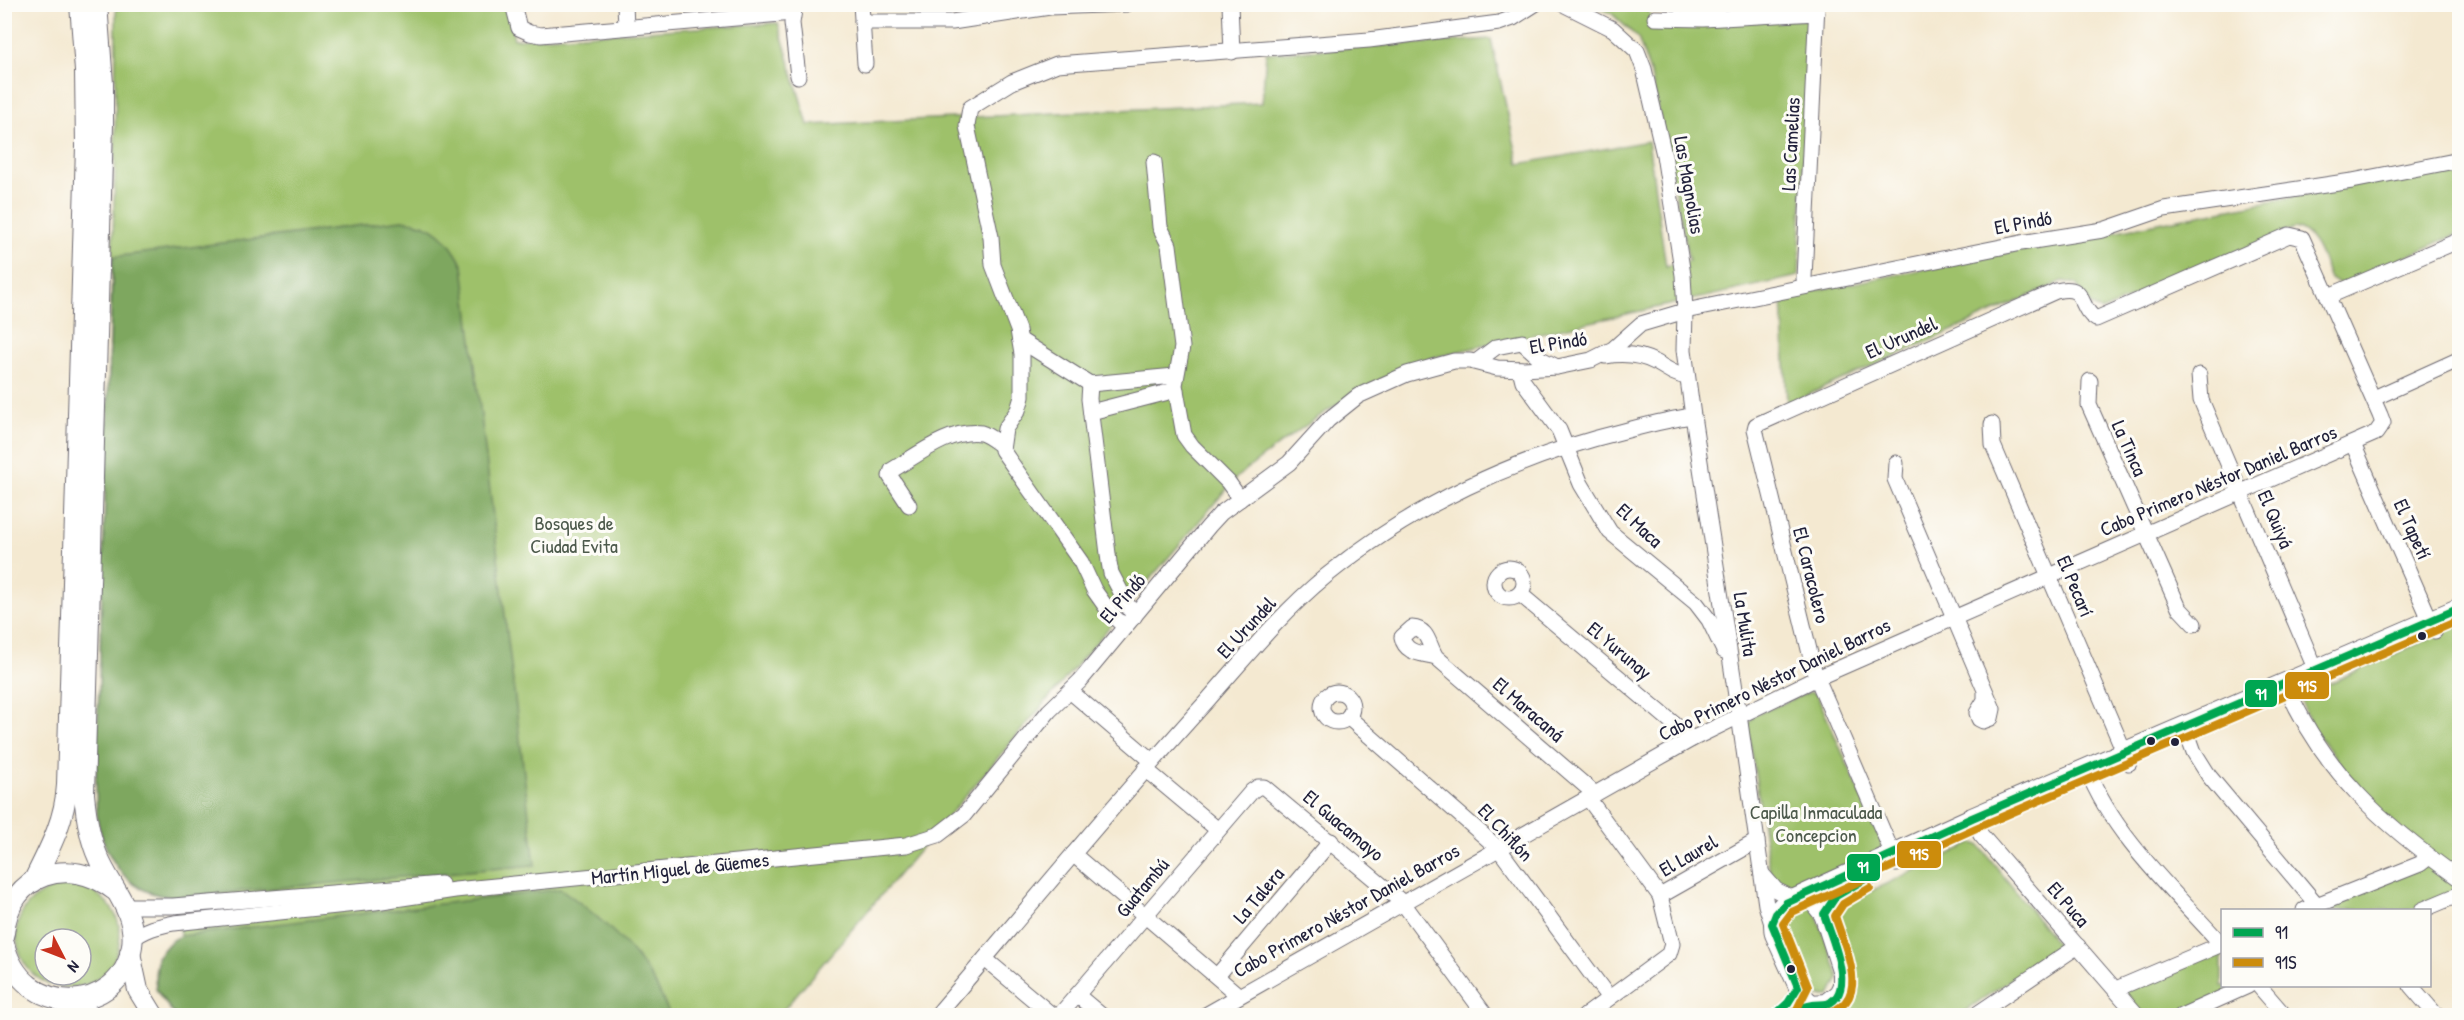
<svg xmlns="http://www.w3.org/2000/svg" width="2464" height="1020" viewBox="0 0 2464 1020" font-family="'Patrick Hand',sans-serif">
<rect width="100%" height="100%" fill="#fdfcf7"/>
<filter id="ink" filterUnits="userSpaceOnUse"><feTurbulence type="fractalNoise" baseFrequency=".0167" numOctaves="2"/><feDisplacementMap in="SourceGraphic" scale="12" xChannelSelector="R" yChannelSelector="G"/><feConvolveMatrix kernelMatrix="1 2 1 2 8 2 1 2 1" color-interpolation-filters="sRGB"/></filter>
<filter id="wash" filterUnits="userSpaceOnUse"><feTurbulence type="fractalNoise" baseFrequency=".008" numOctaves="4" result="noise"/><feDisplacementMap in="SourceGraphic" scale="24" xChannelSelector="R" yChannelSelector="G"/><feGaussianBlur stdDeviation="1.35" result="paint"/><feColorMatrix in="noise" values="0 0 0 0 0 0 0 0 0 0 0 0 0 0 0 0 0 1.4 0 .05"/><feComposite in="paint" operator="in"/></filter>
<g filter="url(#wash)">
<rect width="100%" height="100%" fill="#f4e9d1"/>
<g fill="#9ec16b" stroke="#607253" stroke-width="1.5" fill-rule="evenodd">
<path d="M116,5H507L514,39L778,23L808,125L1262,103L1266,53L1491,39L1519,164L1648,141L1666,266L1689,261L1651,75L1638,38L1611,13L1589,5H1647L1653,24L1809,19L1799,276L1455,352C1438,357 1418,361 1402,369C1342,397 1289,436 1237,477L779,1015H175C170,1008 158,997 156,988C152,965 160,946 180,936L176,897C133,896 110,867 99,827C95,812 97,794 96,779L115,171Z"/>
<path d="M2459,164V233L2343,285L2330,279C2322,260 2316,232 2294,228L2101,311L2092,306L2076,284L2063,281L1787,404L1782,297Z"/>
<polygon points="2459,625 2459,876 2380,813 2313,729 2299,697"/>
<path d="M1810,692L1817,695L1882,843L1881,848L1878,853C1862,860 1799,894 1785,889C1779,887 1774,878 1770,872L1748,728L1750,721L1755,715Z"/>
<polygon points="1973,843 1979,845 2059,946 1959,1015 1848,1015 1847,1001 1852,982 1834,918 1845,903"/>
<polygon points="2429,857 2459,879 2459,894 2422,910 2304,910"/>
<path d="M67,884C154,896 123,1007 50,984C37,980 25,968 21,956C6,918 31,891 67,884ZM45,939H81V975H45Z"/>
<polygon points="1802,903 1815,910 1839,978 1830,996 1812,996 1780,926 1782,917"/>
<polygon points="2222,944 2222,986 2248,986 2181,1016 2138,1015 2116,989"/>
</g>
<g fill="#7ea75f" stroke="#50644d" stroke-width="1.5">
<path d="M402,220C435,223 448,237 463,266L535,865L176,897C133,896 110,867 99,827C95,812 97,794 96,779L113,257Z"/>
<path d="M561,889C595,913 632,945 654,982C660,992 665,1004 670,1015L175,1016L156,989L157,957L172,940L180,936Z"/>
</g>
</g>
<g filter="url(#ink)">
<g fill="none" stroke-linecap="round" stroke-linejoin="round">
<defs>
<g id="minor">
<polyline points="513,4 519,28 530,33 541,35 793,13"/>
<polyline points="625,4 626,27"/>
<polyline points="795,4 792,23 798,76"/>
<polyline points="861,4 865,64"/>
<polyline points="1230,4 1232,52"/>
<polyline points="1563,4 1613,29 1637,51 1644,69 1664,155 1683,275 1685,311 1684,350 1693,416 1739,715 1766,905 1772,924"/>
<polyline points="1655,18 1703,19 1817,13"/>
<polyline points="862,22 952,22 1050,7 1127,4"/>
<polyline points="1154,162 1160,227 1169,245 1182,347 1175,385 1184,435 1192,446 1228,482 1240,499"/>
<polyline points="1805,286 1804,278 1817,4"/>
<polyline points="2329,296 2460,240"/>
<polyline points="1020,340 1090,384 1175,376"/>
<path d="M1605,356C1623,353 1640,354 1657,363C1667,369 1675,375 1687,377"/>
<polyline points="1476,362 1496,347 1522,342 1541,359 1557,367"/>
<polyline points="1520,369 1523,381 1559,430 1581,484 1610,532 1696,603 1709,620 1724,651"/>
<polyline points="2199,375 2201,400 2320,680"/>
<polyline points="2090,381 2089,405 2179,608 2194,624"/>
<polyline points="1090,384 1089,399 1109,562 1111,573 1134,617"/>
<polyline points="2374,398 2460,359"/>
<polyline points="1091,412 1176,390"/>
<polyline points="1992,424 1993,445 2129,763"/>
<polyline points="2353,444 2435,631"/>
<polyline points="1896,463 1895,479 1993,709 1991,718 1983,721 1979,719 1977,713 1985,700 1985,691"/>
<path d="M909,505L890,476L892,470C916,456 951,428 981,433C988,435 995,441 1001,445"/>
<circle cx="1509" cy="583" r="15"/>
<polyline points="1520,594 1692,739"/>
<polyline points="1125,627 1111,614 1094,590 1081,562 1002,450 1005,429 1018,410 1022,397 1022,354 1018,330 993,265 991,237 967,126 970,108 1012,82 1057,64 1369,40 1499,23 1513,18 1535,4"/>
<path d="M1436,657C1422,653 1405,654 1402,637L1412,628C1429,629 1428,645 1436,657L1595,794"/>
<path d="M2285,683C2323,772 2382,824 2460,879"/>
<polyline points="1070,691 1152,761"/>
<circle cx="1337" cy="707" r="15"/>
<polyline points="1348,717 1499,849 1609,998"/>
<polyline points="2185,727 2194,752 2209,776 2317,905"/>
<polyline points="1145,769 1218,830"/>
<path d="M2087,769C2113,836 2174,891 2222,945"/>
<polyline points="1972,818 1981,835 2138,1016"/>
<polyline points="1073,854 1238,995"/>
<polyline points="1762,874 1776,890 1794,899"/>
<polyline points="1660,896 1757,841"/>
<polyline points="126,906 173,906 441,884"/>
<polyline points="2304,910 2420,864 2429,857"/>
<polyline points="2422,910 2460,894"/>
<path d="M132,940C144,929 158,926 174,923L375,902L455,890L906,845L938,835L964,815L1049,711L1080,681L1209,526L1221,513L1289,463L1328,420L1358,396L1407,374L1454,361H1470L1497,368L1524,369L1557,367L1591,360L1613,349L1641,324L1685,311L2021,243L2103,230L2164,209L2352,181L2460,160"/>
<polyline points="985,959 1053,1016"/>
<polyline points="1217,976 1331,841"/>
<polyline points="2259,986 2285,1016"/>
<polyline points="2411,986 2437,1016"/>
<polyline points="2116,989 2222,944"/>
<polyline points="1077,995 1102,1016"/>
<path d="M936,1016C1026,911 1113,804 1206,702C1244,659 1282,612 1326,576C1412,506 1517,457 1624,431C1647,425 1669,419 1693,416"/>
<polyline points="1059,1016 1252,791 1258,787 1264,787 1403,903 1486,1016"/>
<path d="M1204,1016L1692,739L1817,678L2376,433L2383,423L2380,415L2302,238L2289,235L2096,319C2077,308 2088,283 2056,291L1756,425L1755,429L1814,670L1817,678L1897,864"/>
<polyline points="1585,1016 1669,954 1672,944 1660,896 1588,798"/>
<polyline points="1837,1016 1839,994"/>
<polyline points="1974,1016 2078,946"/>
<polyline points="2181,1016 2248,986"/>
</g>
<g id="major">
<path d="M33,882C49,850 65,821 67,785L86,146L85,71L80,4"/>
<polyline points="1824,914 1836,896 1865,880"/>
<path d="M4,933C9,873 70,855 114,890"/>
<path d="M4,943C21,1020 122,1016 132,946C137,911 110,887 98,857C89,837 86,816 84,794L103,125V84L97,4"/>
<polyline points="130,953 138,990 154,1016"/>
<polyline points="60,1001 92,1016"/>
<path d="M1811,1005L1804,998L1775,934C1772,920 1776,911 1786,903L1972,818L2460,608"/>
<polyline points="1786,1016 1811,1005 1826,1004 1839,994 1843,986 1843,973 1824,914 1816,904"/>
</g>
</defs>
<use href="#minor" stroke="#6c6870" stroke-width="17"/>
<use href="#major" stroke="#6c6870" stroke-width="22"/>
<use href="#minor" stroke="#fff" stroke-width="15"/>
<use href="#major" stroke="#fff" stroke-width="20"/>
<defs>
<g id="bus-1">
<polyline points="1774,1016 1788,1003 1798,987 1772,924 1776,914 1786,903 1972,818 2460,608"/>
<path d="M1787,1016C1795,1011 1804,1006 1813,1005C1817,1004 1823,1005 1827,1004C1858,992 1830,935 1824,914L1836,896L1865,879"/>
</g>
<g id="bus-2">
<polyline points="1790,1016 1797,1009 1808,987 1783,924 1792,912 1976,828 2460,620"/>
<path d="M1814,1016C1876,1009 1847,954 1835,916L1843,904L1870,888"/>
</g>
</defs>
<use href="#bus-1" stroke="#fdfcf7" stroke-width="12"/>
<use href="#bus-2" stroke="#fdfcf7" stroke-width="12"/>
<use href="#bus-1" stroke="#00a651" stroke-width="8"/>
<use href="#bus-2" stroke="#cc8c0c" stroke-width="8"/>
</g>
</g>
<g fill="#22223b" stroke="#fdfcf7" stroke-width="2">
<circle cx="2422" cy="636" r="5"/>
<circle cx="2151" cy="741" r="5"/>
<circle cx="2175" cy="742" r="5"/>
<circle cx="1791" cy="969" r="5"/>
</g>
<g text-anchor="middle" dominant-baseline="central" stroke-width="6" stroke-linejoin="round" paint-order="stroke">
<g font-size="20" fill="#22223b" stroke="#fdfcf7">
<text transform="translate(1790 144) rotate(-87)">Las Camelias</text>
<text transform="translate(1690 185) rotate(80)">Las Magnolias</text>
<text transform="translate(2023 222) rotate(-10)">El Pindó</text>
<text transform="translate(1901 337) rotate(-24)">El Urundel</text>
<text transform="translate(1558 342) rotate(-9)">El Pindó</text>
<text transform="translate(2130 448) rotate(66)">La Tinca</text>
<text transform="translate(2218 480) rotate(-23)">Cabo Primero Néstor Daniel Barros</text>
<text transform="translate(2276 519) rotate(67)">El Quiyá</text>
<text transform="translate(1640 525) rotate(43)">El Maca</text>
<text transform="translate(2413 529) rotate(66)">El Tapetí</text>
<text transform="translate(1812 575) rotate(76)">El Caracolero</text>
<text transform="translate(2076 586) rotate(67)">El Pecarí</text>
<text transform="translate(1122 598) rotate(-49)">El Pindó</text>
<text transform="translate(1746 624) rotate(81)">La Mulita</text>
<text transform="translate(1246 627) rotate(-47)">El Urundel</text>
<text transform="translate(1620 650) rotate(40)">El Yurunay</text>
<text transform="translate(1774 679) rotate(-26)">Cabo Primero Néstor Daniel Barros</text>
<text transform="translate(1529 709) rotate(41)">El Maracaná</text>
<text transform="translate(1344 825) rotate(40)">El Guacamayo</text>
<text transform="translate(1506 832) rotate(47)">El Chiflón</text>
<text transform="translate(1688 855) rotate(-30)">El Laurel</text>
<text transform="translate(680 868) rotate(-6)">Martín Miguel de Güemes</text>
<text transform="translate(1142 887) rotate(-50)">Guatambú</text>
<text transform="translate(1258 895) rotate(-50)">La Talera</text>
<text transform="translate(2069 904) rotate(49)">El Puca</text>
<text transform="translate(1346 910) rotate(-29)">Cabo Primero Néstor Daniel Barros</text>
</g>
<g font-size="20" fill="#4d5a4c" stroke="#fdfcf7">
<text x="574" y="522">Bosques de<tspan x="574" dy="23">Ciudad Evita</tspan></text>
<text x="1816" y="811">Capilla Inmaculada<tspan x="1816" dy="23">Concepcion</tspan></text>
</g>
</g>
<g stroke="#fdfcf7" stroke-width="2">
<rect x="2284" y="671" width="46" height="29" rx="6" fill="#cc8c0c"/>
<rect x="2244" y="679" width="34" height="29" rx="6" fill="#00a651"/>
<rect x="1896" y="840" width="46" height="29" rx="6" fill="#cc8c0c"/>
<rect x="1846" y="853" width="35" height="29" rx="6" fill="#00a651"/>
</g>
<g font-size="16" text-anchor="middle" font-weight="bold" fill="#fff">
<text x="2307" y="692">91S</text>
<text x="2261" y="700">91</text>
<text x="1919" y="860">91S</text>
<text x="1863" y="873">91</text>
</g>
<rect width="2464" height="1020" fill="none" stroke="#fdfcf7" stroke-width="24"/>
<rect x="2221" y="909" width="210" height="78" fill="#fdfcf7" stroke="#a5a5ac" stroke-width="1.5"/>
<rect x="2233" y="928" width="30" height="9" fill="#00a651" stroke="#a5a5ac" stroke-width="1.5"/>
<text x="2275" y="939" font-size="18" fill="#22223b">91</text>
<rect x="2233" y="958" width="30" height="9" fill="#cc8c0c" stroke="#a5a5ac" stroke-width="1.5"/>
<text x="2275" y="969" font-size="18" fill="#22223b">91S</text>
<g transform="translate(63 957) rotate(132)"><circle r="28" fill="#fdfcf7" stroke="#a5a5ac" stroke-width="1.5"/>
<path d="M0-4.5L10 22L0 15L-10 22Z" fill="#c8321e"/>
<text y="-9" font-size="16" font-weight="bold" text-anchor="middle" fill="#22223b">N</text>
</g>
</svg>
